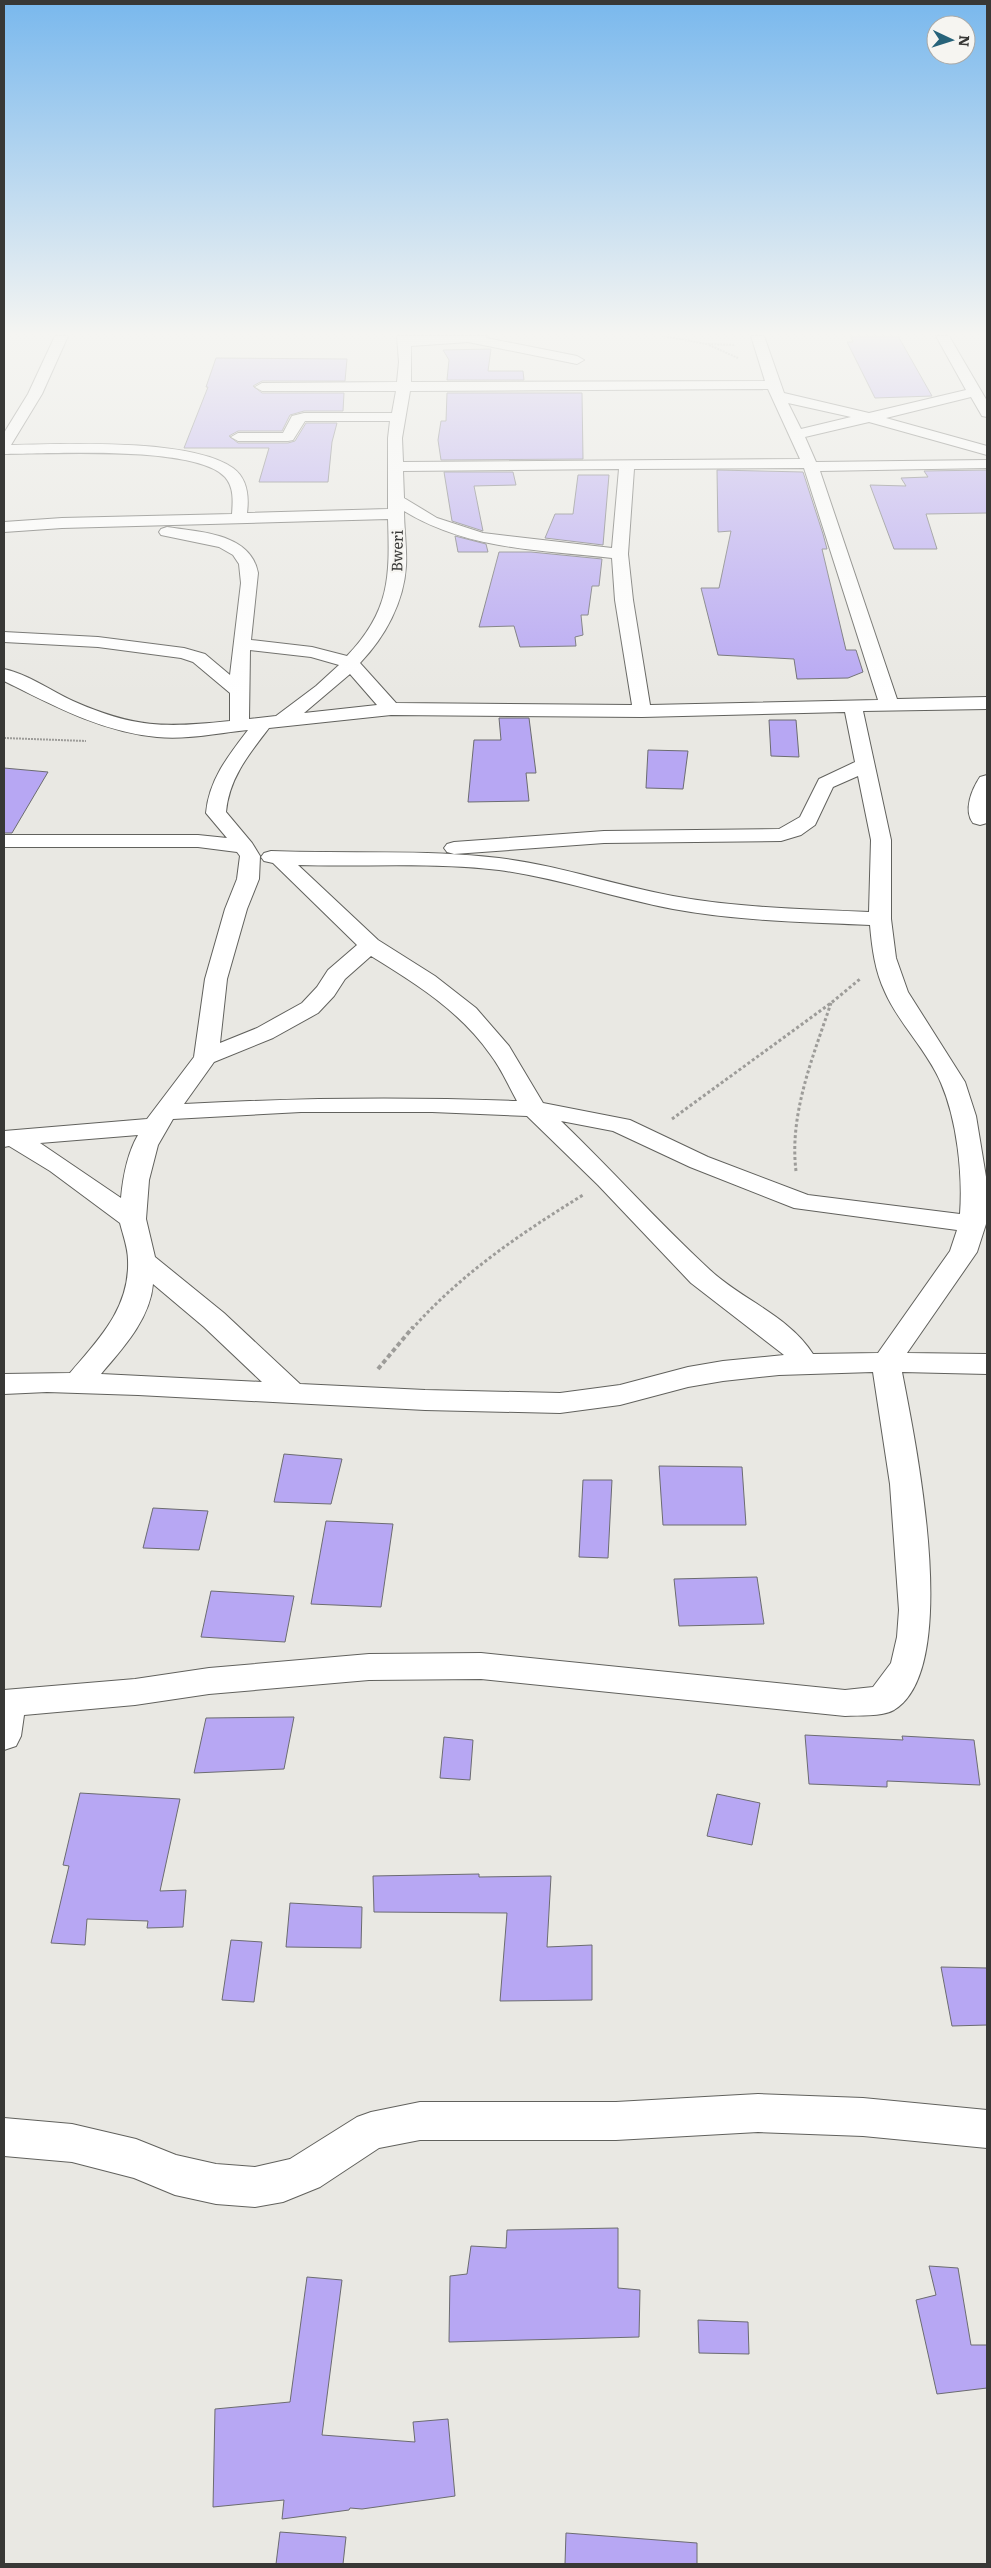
<svg xmlns="http://www.w3.org/2000/svg" width="991" height="2568" viewBox="0 0 991 2568" font-family="Literata,serif">
<rect width="100%" height="100%" fill="#e9e8e3"/>
<g fill="#b7a7f3" stroke="#6c6c70">
<polygon points="851,336 898,336 932,396 875,398 847,342 853,342"/>
<polygon points="491,349 488,371 523,371 524,380 447,380 449,360 443,350"/>
<polygon points="216,358 347,359 345,381 262,381 253,386 262,393 344,393 343,411 304,411 290,415 282,431 238,431 229,436 238,443 288,443 295,441 306,423 337,423 332,442 328,482 259,482 269,448 184,448 208,387 206,387"/>
<polygon points="447,393 582,393 583,459 441,460 438,440 441,421 446,421"/>
<polygon points="717,470 803,472 823,534 827,549 822,549 846,650 856,650 863,672 848,678 797,679 794,659 718,655 701,588 719,588 731,531 718,532"/>
<polygon points="987,470 987,513 926,514 937,549 894,549 870,485 906,486 901,478 928,477 924,471"/>
<polygon points="444,472 513,472 516,485 474,486 483,531 452,521"/>
<polygon points="578,475 609,475 603,545 545,538 555,514 573,514"/>
<polygon points="455,536 486,544 488,552 458,552"/>
<polygon points="499,552 531,552 602,559 599,586 592,586 588,615 581,615 583,635 575,637 576,646 520,647 514,626 479,627"/>
<polygon points="499,718 529,718 536,773 526,773 529,801 468,802 474,740 501,740"/>
<polygon points="769,720 796,720 799,757 771,756"/>
<polygon points="648,750 688,751 683,789 646,788"/>
<polygon points="4,768 48,772 12,833 4,833"/>
<polygon points="284,1454 342,1459 331,1504 274,1502"/>
<polygon points="659,1466 742,1467 746,1525 663,1525"/>
<polygon points="583,1480 612,1480 608,1558 579,1557"/>
<polygon points="153,1508 208,1511 199,1550 143,1548"/>
<polygon points="326,1521 393,1524 381,1607 311,1604"/>
<polygon points="757,1577 764,1624 679,1626 674,1579"/>
<polygon points="211,1591 294,1596 285,1642 201,1637"/>
<polygon points="294,1717 284,1769 194,1773 206,1718"/>
<polygon points="805,1735 903,1740 902,1736 974,1740 980,1785 887,1781 887,1787 809,1784"/>
<polygon points="444,1737 473,1740 470,1780 440,1778"/>
<polygon points="80,1793 180,1799 160,1891 186,1890 183,1927 147,1928 148,1921 87,1919 85,1945 51,1943 69,1866 63,1865"/>
<polygon points="717,1794 760,1803 752,1845 707,1836"/>
<polygon points="479,1874 479,1877 551,1876 547,1947 592,1945 592,2000 500,2001 507,1913 374,1912 373,1876"/>
<polygon points="290,1903 362,1907 361,1948 286,1947"/>
<polygon points="231,1940 262,1942 254,2002 222,2000"/>
<polygon points="941,1967 987,1968 987,2025 952,2026"/>
<polygon points="618,2228 618,2288 640,2290 639,2337 449,2342 450,2276 467,2274 471,2246 506,2248 507,2230"/>
<polygon points="929,2266 958,2268 971,2345 987,2345 987,2388 937,2394 916,2300 936,2295"/>
<polygon points="307,2277 342,2280 322,2435 415,2442 413,2422 448,2419 455,2496 362,2509 350,2508 349,2510 282,2519 284,2500 213,2507 215,2409 290,2402"/>
<polygon points="698,2320 748,2322 749,2354 699,2353"/>
<polygon points="280,2532 346,2537 343,2564 276,2564"/>
<polygon points="566,2533 697,2543 697,2564 565,2564"/>
</g>
<g fill="none" stroke-linecap="round" stroke-linejoin="round">
<defs>
<g id="minor">
<path d="M55,336H68L42,394L11,445C64,444 190,438 233,468C248,479 249,497 247,513L388,509V438L390,421H305L293,440L288,441H238L231,437L238,433H283L292,416L304,413H392L396,391H262L255,387L262,383L397,382L399,362L397,336H487L486,338L577,356L584,360L577,364L468,342L411,346V382L765,381L751,336H764L784,393L869,413L966,390L936,336H949L987,401V417L982,416L971,397L886,418L987,446V455L869,422L805,437L816,462L987,460V468L820,471L897,699L987,697V709L863,711L891,840V919L896,958L908,992L965,1082L976,1116L987,1183L986,1224L977,1252L907,1353L987,1354V1374L902,1372C915,1440 963,1668 894,1710C881,1717 860,1715 845,1716L481,1679L369,1680L209,1694L135,1705L24,1715L21,1736L16,1746L4,1750V1690L135,1679L209,1668L369,1654L481,1653L845,1690L873,1687L891,1663L897,1637L899,1610L890,1484L873,1372L779,1375L723,1381L688,1387L620,1405L560,1413L425,1410L138,1395L47,1392L4,1394V1374L70,1373C99,1339 130,1308 128,1260C128,1248 123,1235 120,1223L50,1171L9,1146L4,1147V1131L147,1119L194,1057L205,979L225,909L237,879L240,856L237,852L198,847H4V835H198L227,838L206,813C209,780 228,756 248,730C218,733 187,740 157,737C102,732 52,705 4,681V669C28,674 51,691 73,701C134,728 165,728 230,721V693L193,662L181,658L98,647L4,642V632L98,637L184,648L205,654L230,675L241,583L239,564L233,555L219,547L161,535L159,532L161,529L167,527C199,532 251,533 258,573L251,640L312,647L347,656C390,611 390,577 388,519L62,528L4,532V522L62,518L232,514C233,501 234,487 225,477C195,445 49,454 4,454V433L28,394ZM768,389L800,459L403,462L402,438L410,391ZM788,403L851,417L801,429ZM804,468L878,700L650,705L633,600L628,554L634,469ZM619,469L612,548L483,533L437,518L404,498L403,471ZM404,511C468,550 540,550 612,558L615,600L632,705L396,703L360,663C385,637 404,602 406,566C407,548 404,529 404,511ZM250,650L311,657L339,665L316,686L276,716L249,719ZM350,674L377,705L304,713ZM845,712L855,762L819,779L800,817L779,829L604,831L454,842L447,844L444,848L447,852L454,854L604,843L781,841L801,835L815,825L833,787L858,776L871,840L869,912C804,909 737,908 673,896C614,885 558,865 499,858C423,849 347,854 271,851L264,853L261,857L264,861L273,863L357,945L328,970L317,987L302,1003L257,1028L220,1043L227,979L247,909L259,879L260,856L252,843L226,812C229,778 249,754 269,728L391,715L642,717ZM298,865C365,867 433,862 499,870C558,878 615,898 673,909C738,921 804,922 870,925C872,948 875,971 885,992C899,1024 927,1050 941,1083C957,1120 963,1174 960,1214L808,1195L708,1157L630,1120L543,1103L509,1046L476,1008L435,976L378,940ZM371,956C415,983 460,1011 490,1054C501,1068 508,1085 517,1101C406,1097 295,1098 184,1104L214,1062L273,1038L318,1013L334,996L345,979ZM301,1112H432L527,1116L598,1185L691,1283L784,1355L723,1361L688,1367L620,1385L560,1393L425,1390L300,1384L224,1313L155,1257L146,1219L149,1180L158,1145L173,1119ZM561,1121L613,1131L690,1167L794,1208L957,1230L950,1251L878,1353L813,1354C789,1316 741,1299 710,1270C658,1222 611,1169 561,1121ZM138,1135C127,1154 123,1177 121,1198L40,1143ZM153,1284L204,1327L262,1382L101,1374C123,1348 150,1319 153,1284Z"/>
<path d="M987,775V823L980,825L973,823C963,810 972,789 980,777Z"/>
<polygon points="758,2094 863,2098 987,2110 987,2148 863,2136 758,2132 616,2140 420,2140 379,2148 320,2187 283,2202 255,2207 216,2204 175,2195 134,2178 72,2162 4,2156 4,2118 72,2124 136,2139 176,2155 216,2164 255,2167 290,2159 357,2117 371,2112 420,2102 616,2102"/>
</g>
</defs>
<use href="#minor" stroke="#61615d" stroke-width="2"/>
<g stroke="#9d9c99" stroke-width="2" stroke-dasharray="2 1" stroke-linecap="butt">
<polyline points="664,336 706,344 735,345"/>
<polyline points="709,345 738,358"/>
<polyline points="4,738 86,741"/>
</g>
<g stroke="#9d9c99" stroke-width="3" stroke-dasharray="3 2.5" stroke-linecap="butt">
<polyline points="672,1119 831,1003 860,979"/>
<path d="M796,1171C789,1114 813,1057 831,1003"/>
<path d="M412,1329C462,1273 520,1234 583,1195"/>
</g>
<polyline stroke="#9d9c99" stroke-width="4" stroke-dasharray="4.5 3" stroke-linecap="butt" points="378,1369 413,1327"/>
<use href="#minor" fill="#fff" fill-rule="evenodd"/>
</g>
<linearGradient id="sky" x2="0" y2="1"><stop stop-color="#79b8ed"/><stop offset="0.48" stop-color="#f5f5f2"/><stop offset="1" stop-color="#f5f5f2" stop-opacity="0"/></linearGradient>
<rect width="991" height="696" fill="url(#sky)"/>
<g text-anchor="middle" dominant-baseline="central" stroke-width="4.5" stroke-linejoin="round" paint-order="stroke">
<g font-size="15" fill="#383836" stroke="#f6f5f1">
<text transform="translate(396 551) rotate(-89)">Bweri</text>
</g>
</g>
<rect width="991" height="2568" fill="none" stroke="#383836" stroke-width="10"/>
<g transform="translate(951 40) rotate(94)"><circle r="24" fill="#f6f5f1" stroke="#aaa9a6"/>
<path d="M0-4L9 19L0 12L-9 19Z" fill="#27637a"/>
<text y="-8" font-size="14" font-weight="bold" text-anchor="middle" fill="#383836">N</text>
</g>
</svg>
